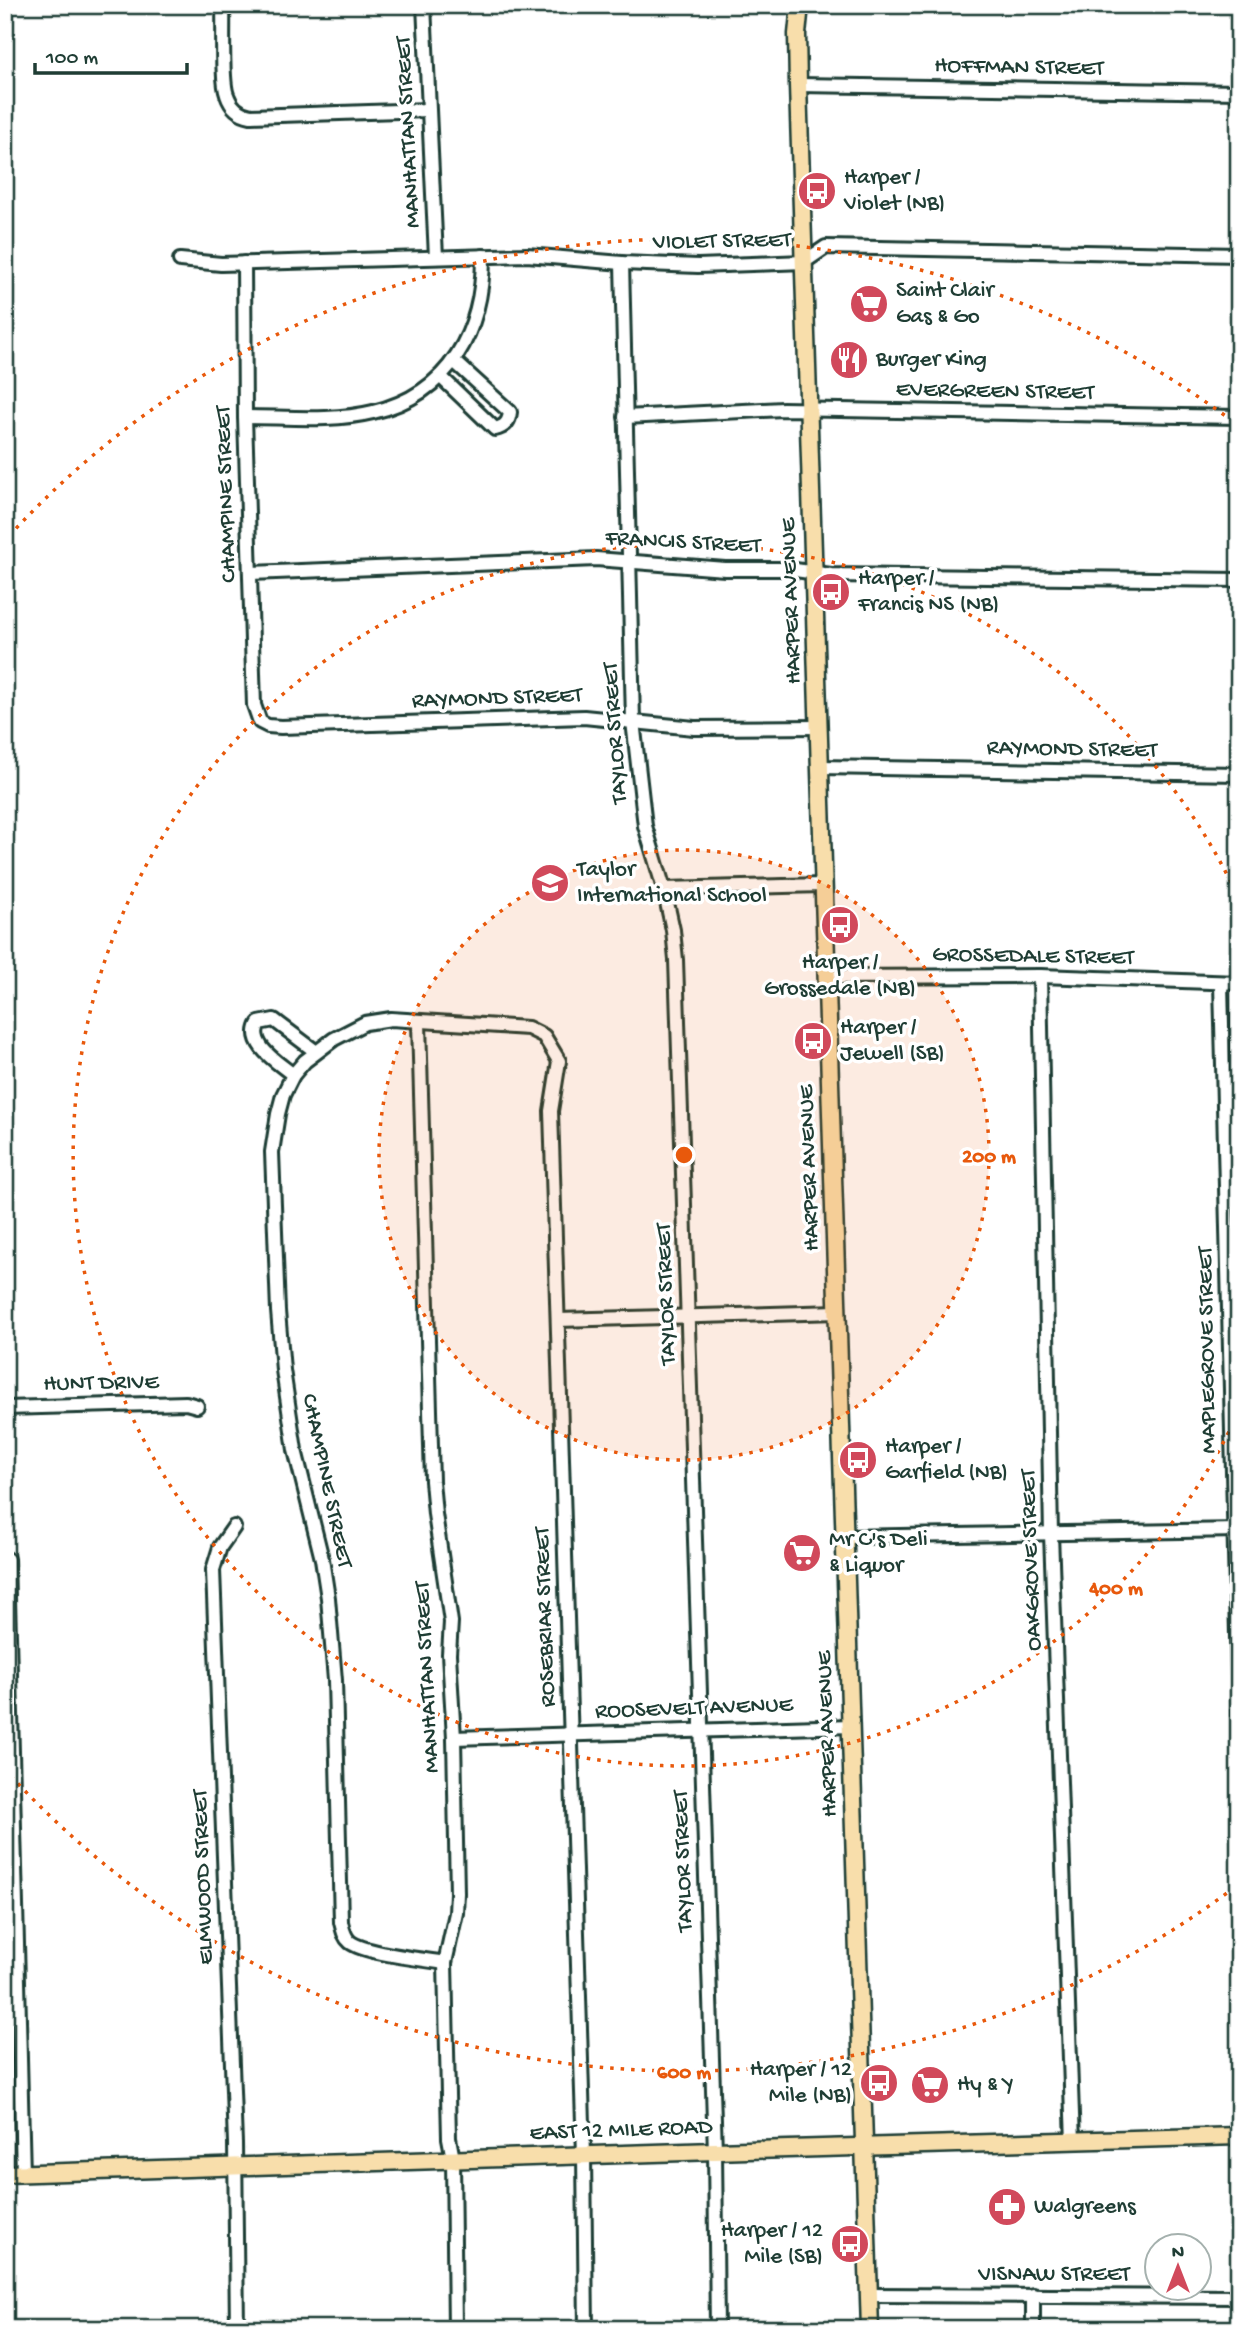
<svg xmlns="http://www.w3.org/2000/svg" width="1244" height="2334" viewBox="0 0 1244 2334" font-family="'Gochi Hand',sans-serif">
<rect width="100%" height="100%" fill="#fff"/>
<filter id="ink" filterUnits="userSpaceOnUse"><feTurbulence type="fractalNoise" baseFrequency=".0143" numOctaves="2"/><feDisplacementMap in="SourceGraphic" scale="14" xChannelSelector="R" yChannelSelector="G"/><feConvolveMatrix kernelMatrix="1 2 1 2 8 2 1 2 1" color-interpolation-filters="sRGB"/></filter>
<g filter="url(#ink)">
<g fill="none" stroke-linecap="round" stroke-linejoin="round">
<defs>
<g id="minor">
<path d="M223,5C224,25 221,80 227,95C231,107 239,114 251,116L428,110"/>
<polyline points="424,5 436,257"/>
<polyline points="798,85 1239,92"/>
<polyline points="180,260 221,264 527,255 622,263 698,266 804,262 826,247 1239,255"/>
<polyline points="244,263 245,417 254,705 260,722 268,726 281,727 584,717 694,728 819,727"/>
<polyline points="622,263 633,721 645,826 664,889 673,930 676,960 715,2151 717,2329"/>
<path d="M440,376L495,429C505,427 509,422 510,412L454,361"/>
<path d="M245,417C286,417 333,422 373,412C450,394 483,330 483,256"/>
<polyline points="625,417 783,409 1239,417"/>
<polyline points="251,573 596,559 725,569 788,569 831,575 1239,580"/>
<polyline points="820,767 1239,774"/>
<polyline points="664,889 823,885"/>
<polyline points="1040,976 1051,1534 1073,2142"/>
<polyline points="826,977 1040,976 1239,983"/>
<polyline points="1221,983 1239,1716"/>
<polyline points="419,1023 432,1481 435,1514 451,1622 449,1654 454,1738 457,1893 456,1913 445,1963 449,2138 453,2159 455,2329"/>
<path d="M293,1075C279,1063 246,1044 259,1023L274,1020L315,1051"/>
<polyline points="558,1320 838,1312"/>
<polyline points="5,1408 186,1403 197,1406"/>
<polyline points="234,1527 220,1547 213,1570 235,2143 237,2329"/>
<polyline points="845,1537 1239,1530"/>
<polyline points="7,1559 23,2174"/>
<polyline points="454,1738 851,1726"/>
<path d="M445,1963C423,1959 366,1954 350,1942C344,1937 343,1930 341,1922L335,1680L328,1598L322,1559L295,1450L283,1370L278,1311L272,1152L278,1114L283,1095L293,1075L305,1061L334,1039L365,1023L391,1019L528,1028L544,1036L559,1061L551,1111L584,2155L586,2329"/>
<polyline points="869,2295 1239,2297"/>
<polyline points="1033,2295 1033,2329"/>
</g>
<g id="major">
<polyline points="800,5 797,34 798,85 870,2329"/>
<polyline points="5,2174 715,2151 1239,2136"/>
</g>
</defs>
<use href="#minor" stroke="#1f3d34" stroke-width="18"/>
<use href="#major" stroke="#1f3d34" stroke-width="21"/>
<use href="#minor" stroke="#fff" stroke-width="12"/>
<use href="#major" stroke="#f8deab" stroke-width="16"/>
</g>
</g>
<circle cx="684" cy="1155" r="305" fill="#e8590c" fill-opacity=".12"/>
<g fill="none" stroke="#e8590c" stroke-width="3.5" stroke-dasharray="3.5 7">
<circle cx="684" cy="1155" r="305"/>
<path d="M1238 1413A611 611 0 1 1 1238 897"/>
<path d="M1235 1887A916 916 0 0 1 9 1774M9 536A916 916 0 0 1 1235 423"/>
</g>
<defs>
<symbol id="bus-disc" viewBox="-11 -11 22 22"><circle r="9.5" fill="#d1495b" stroke="#fff"/><path d="M-5-6H5V4H4V6H2V4H-2V6H-4V4H-5ZM-3.5-4V0h7V-4ZM-3.5 1.2v1.5H-2V1.2ZM2 1.2v1.5H3.5V1.2Z" fill="#fff"/></symbol>
<symbol id="supermarket-disc" viewBox="-11 -11 22 22"><circle r="9.5" fill="#d1495b" stroke="#fff"/><path d="M-6-5.5h2.5l.6 2H6L4.5 2H-2.5L-4.4-4H-6ZM-1.5 3.2a1.3 1.3 0 1 0 .1 0ZM3 3.2a1.3 1.3 0 1 0 .1 0Z" fill="#fff"/></symbol>
<symbol id="restaurant-disc" viewBox="-11 -11 22 22"><circle r="9.5" fill="#d1495b" stroke="#fff"/><path d="M-5-6h1v4h1v-4h1v4h1v-4h1v5L-1.5 .5V6h-2V.5L-5-1ZM5-6V6H3V1.5H1.5Q1.5-4 5-6Z" fill="#fff"/></symbol>
<symbol id="school-disc" viewBox="-11 -11 22 22"><circle r="9.5" fill="#d1495b" stroke="#fff"/><path d="M0-5L7-2L0 1L-7-2ZM-4 1L0 2.5L4 1V4Q0 6-4 4Z" fill="#fff"/></symbol>
<symbol id="pharmacy-disc" viewBox="-11 -11 22 22"><circle r="9.5" fill="#d1495b" stroke="#fff"/><path d="M-2-6h4v4h4v4h-4v4h-4v-4h-4v-4h4Z" fill="#fff"/></symbol>
</defs>
<g fill-rule="evenodd">
<use href="#bus-disc" x="795" y="169" width="44" height="44"/>
<use href="#supermarket-disc" x="847" y="282" width="44" height="44"/>
<use href="#restaurant-disc" x="827" y="338" width="44" height="44"/>
<use href="#bus-disc" x="809" y="570" width="44" height="44"/>
<use href="#school-disc" x="528" y="861" width="44" height="44"/>
<use href="#bus-disc" x="818" y="903" width="44" height="44"/>
<use href="#bus-disc" x="791" y="1019" width="44" height="44"/>
<use href="#bus-disc" x="836" y="1438" width="44" height="44"/>
<use href="#supermarket-disc" x="780" y="1531" width="44" height="44"/>
<use href="#bus-disc" x="857" y="2061" width="44" height="44"/>
<use href="#supermarket-disc" x="908" y="2063" width="44" height="44"/>
<use href="#pharmacy-disc" x="985" y="2185" width="44" height="44"/>
<use href="#bus-disc" x="828" y="2222" width="44" height="44"/>
</g>
<g text-anchor="middle" dominant-baseline="central" stroke-width="7" stroke-linejoin="round" paint-order="stroke">
<g font-size="23" fill="#1f3d34" stroke="#fff">
<text transform="translate(1019 68) rotate(1)">HOFFMAN STREET</text>
<text transform="translate(409 132) rotate(-93)">MANHATTAN STREET</text>
<text transform="translate(722 242) rotate(-1)">VIOLET STREET</text>
<text transform="translate(995 392) rotate(1)">EVERGREEN STREET</text>
<text transform="translate(227 494) rotate(-92)">CHAMPINE STREET</text>
<text transform="translate(683 543) rotate(3)">FRANCIS STREET</text>
<text transform="translate(792 601) rotate(-92)">HARPER AVENUE</text>
<text transform="translate(497 699) rotate(-2)">RAYMOND STREET</text>
<text transform="translate(616 733) rotate(-94)">TAYLOR STREET</text>
<text transform="translate(1072 750) rotate(1)">RAYMOND STREET</text>
<text transform="translate(1033 957) rotate(1)">GROSSEDALE STREET</text>
<text transform="translate(810 1168) rotate(-92)">HARPER AVENUE</text>
<text transform="translate(667 1294) rotate(-92)">TAYLOR STREET</text>
<text transform="translate(1208 1350) rotate(-91)">MAPLEGROVE STREET</text>
<text transform="translate(101 1384) rotate(-1)">HUNT DRIVE</text>
<text transform="translate(326 1481) rotate(78)">CHAMPINE STREET</text>
<text transform="translate(1032 1560) rotate(-92)">OAKGROVE STREET</text>
<text transform="translate(546 1617) rotate(-92)">ROSEBRIAR STREET</text>
<text transform="translate(428 1677) rotate(-93)">MANHATTAN STREET</text>
<text transform="translate(694 1709) rotate(-2)">ROOSEVELT AVENUE</text>
<text transform="translate(828 1734) rotate(-92)">HARPER AVENUE</text>
<text transform="translate(684 1861) rotate(-92)">TAYLOR STREET</text>
<text transform="translate(204 1877) rotate(-92)">ELMWOOD STREET</text>
<text transform="translate(621 2131) rotate(-2)">EAST 12 MILE ROAD</text>
<text x="1054" y="2275">VISNAW STREET</text>
</g>
<g font-size="23" fill="#1f3d34" stroke="#fff" text-anchor="start">
<text x="844" y="178">Harper /<tspan x="844" dy="26">Violet (NB)</tspan></text>
<text x="896" y="291">Saint Clair<tspan x="896" dy="26">Gas &amp; Go</tspan></text>
<text x="876" y="360">Burger King</text>
<text x="858" y="579">Harper /<tspan x="858" dy="26">Francis NS (NB)</tspan></text>
<text x="577" y="870">Taylor<tspan x="577" dy="26">International School</tspan></text>
<text x="840" y="963" text-anchor="middle">Harper /<tspan x="840" dy="26">Grossedale (NB)</tspan></text>
<text x="840" y="1028">Harper /<tspan x="840" dy="26">Jewell (SB)</tspan></text>
<text x="885" y="1447">Harper /<tspan x="885" dy="26">Garfield (NB)</tspan></text>
<text x="829" y="1540">Mr C's Deli<tspan x="829" dy="26">&amp; Liquor</tspan></text>
<text x="852" y="2070" text-anchor="end">Harper / 12<tspan x="852" dy="26">Mile (NB)</tspan></text>
<text x="957" y="2085">Hy &amp; Y</text>
<text x="1034" y="2207">Walgreens</text>
<text x="823" y="2231" text-anchor="end">Harper / 12<tspan x="823" dy="26">Mile (SB)</tspan></text>
</g>
</g>
<circle cx="684" cy="1155" r="10" fill="#e8590c" stroke="#fff" stroke-width="3.5"/>
<g font-size="21" text-anchor="middle" font-weight="bold" fill="#e8590c" stroke="#fff" stroke-width="7" stroke-linejoin="round" paint-order="stroke">
<text x="989" y="1162">200 m</text>
<text x="1116" y="1594">400 m</text>
<text x="684" y="2078">600 m</text>
</g>
<rect width="1244" height="2334" fill="none" stroke="#fff" stroke-width="28"/>
<rect x="14" y="14" width="1216" height="2306" fill="none" stroke="#1f3d34" stroke-width="2.5" filter="url(#ink)"/>
<g transform="translate(1178 2267)"><circle r="33" fill="#ffffff" stroke="#a5b1ae" stroke-width="2"/>
<path d="M0-5L12 26L0 18L-12 26Z" fill="#d1495b"/>
<text y="-10" font-size="19" font-weight="bold" text-anchor="middle" fill="#1f3d34">N</text>
</g>
<path d="M35 63v10h152v-10" fill="none" stroke="#1f3d34" stroke-width="3.5"/>
<text x="46" y="63" font-size="21" fill="#1f3d34" stroke="#ffffff" stroke-width="5" paint-order="stroke">100 m</text>
</svg>
